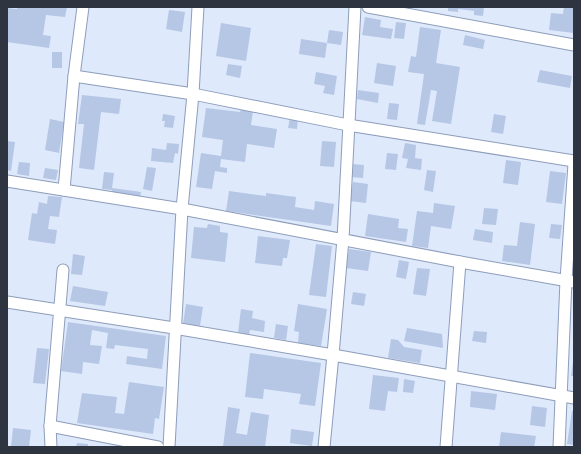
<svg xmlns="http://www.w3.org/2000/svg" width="581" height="454" viewBox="0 0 581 454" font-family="Literata,serif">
<rect width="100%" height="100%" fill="#dee9fc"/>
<g fill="#b6c6e5">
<polygon points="17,7 67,7 65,17 46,15 43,35 51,36 49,48 7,42 7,8 17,9"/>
<polygon points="448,7 484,7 483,16 474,15 474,11 458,9 458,12 448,11"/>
<polygon points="564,7 574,7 574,33 549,30 551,13 563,14"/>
<polygon points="169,10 185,12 182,32 166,29"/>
<polygon points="365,17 381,20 380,27 393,29 391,39 362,35"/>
<polygon points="396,22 406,23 404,39 394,38"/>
<polygon points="221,23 251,28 246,61 216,56"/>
<polygon points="420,27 441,30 436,63 460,67 451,124 432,121 437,91 431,90 425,125 417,124 424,74 408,72 411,56 416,57"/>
<polygon points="329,30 343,32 341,45 327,43"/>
<polygon points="465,35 485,40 483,49 463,45"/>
<polygon points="301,39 327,43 325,58 299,54"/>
<rect x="52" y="52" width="10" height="16"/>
<polygon points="377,63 396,66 393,86 374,83"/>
<polygon points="228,64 242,66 240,78 226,75"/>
<polygon points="540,70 572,76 570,88 537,82"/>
<polygon points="316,72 337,76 334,95 323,93 325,86 314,84"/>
<polygon points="358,90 379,93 378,103 357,99"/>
<polygon points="82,95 121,99 119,114 101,112 94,170 79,168 84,124 78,124"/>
<polygon points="389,103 399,104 397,120 387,119"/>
<polygon points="206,108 240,112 241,109 253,111 251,125 277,129 274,148 247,144 245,162 221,159 220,167 227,168 227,173 215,171 212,189 196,187 201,153 221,156 223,140 202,137"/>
<polygon points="163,114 175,116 173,128 164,127 165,121 162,121"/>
<polygon points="494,114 506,116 503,134 491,132"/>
<polygon points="290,117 298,118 297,129 288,128"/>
<polygon points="50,119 64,122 59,153 45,150"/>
<polygon points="7,141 15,142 11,171 7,170"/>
<polygon points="322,141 336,142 334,167 320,166"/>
<polygon points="167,143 179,144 178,154 175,153 173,163 151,161 152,148 166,150"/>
<polygon points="405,143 416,145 415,158 422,159 421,170 406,168 408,159 402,158"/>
<polygon points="387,153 398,154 396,170 385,169"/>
<polygon points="506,160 521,162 518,185 503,183"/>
<polygon points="19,162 30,163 29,176 17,174"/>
<polygon points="352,164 364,165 363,178 350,177"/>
<polygon points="147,167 156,168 152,191 143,189"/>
<polygon points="45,168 58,170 56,180 43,178"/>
<polygon points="427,170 436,171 433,192 424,190"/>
<polygon points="550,171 566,173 562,204 546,202"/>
<polygon points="104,172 114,173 112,188 141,192 140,198 111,193 112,190 102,189"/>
<polygon points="353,182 368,184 366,203 350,201"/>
<polygon points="229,191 266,196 266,193 296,197 295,207 314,210 315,201 334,204 331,226 226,211"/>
<polygon points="48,196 62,197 59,217 50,216 48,229 57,230 55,244 28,240 32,213 37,214 39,202 47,204"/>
<polygon points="434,203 455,206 451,229 431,226 428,248 412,246 417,211 433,213"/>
<polygon points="484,208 498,209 496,225 482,224"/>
<polygon points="368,214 399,219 398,228 408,229 406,242 365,236"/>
<polygon points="520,222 535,224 530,265 502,261 504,245 517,246"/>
<polygon points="208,224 220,226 220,232 228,233 225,262 191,258 194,227 207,228"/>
<polygon points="551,224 562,225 560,239 549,238"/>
<polygon points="475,229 493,232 492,243 473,240"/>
<polygon points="258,236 290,240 287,258 283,258 282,266 255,263"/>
<polygon points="316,244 332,246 326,297 309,295"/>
<polygon points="349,249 371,252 368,271 346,268"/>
<polygon points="73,254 85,256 82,275 71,274"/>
<polygon points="399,260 409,262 406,279 396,277"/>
<polygon points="417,268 430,269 426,296 413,294"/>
<polygon points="73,286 108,292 105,306 70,301"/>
<polygon points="353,292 366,294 364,306 351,304"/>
<polygon points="186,304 203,307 200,326 183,324"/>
<polygon points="298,304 327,309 321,346 298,343 299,332 294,331"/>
<polygon points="241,309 253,311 252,318 265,321 264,332 250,330 249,335 238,333"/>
<polygon points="68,322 166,336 162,369 126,364 127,356 147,359 148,349 115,345 114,349 106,348 108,333 92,330 90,345 102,346 99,364 83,362 82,374 61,371"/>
<polygon points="276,324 288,326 286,340 274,338"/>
<polygon points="407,328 442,334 443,348 404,341"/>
<polygon points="474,331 487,332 486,343 472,341"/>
<polygon points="391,339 398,340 404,347 422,350 420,363 388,358"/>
<polygon points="37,348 49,349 45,384 33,383"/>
<polygon points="250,353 321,363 315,406 299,404 301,394 264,389 263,399 245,397"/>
<polygon points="573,362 574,362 574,376 571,376"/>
<polygon points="373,375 399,378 397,392 388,391 385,411 369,409"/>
<polygon points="404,379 415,381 413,393 403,392"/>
<polygon points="129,382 164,387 159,419 155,418 153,434 77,423 82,393 117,397 115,413 124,414"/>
<polygon points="471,391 497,394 495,410 470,407"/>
<polygon points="532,406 547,408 545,427 530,425"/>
<polygon points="228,407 240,409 236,433 247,435 251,412 269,415 265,447 223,447"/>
<polygon points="572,411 574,411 574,445 567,444"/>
<polygon points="13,428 31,430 29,447 11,447"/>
<polygon points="291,429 314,432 312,446 290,443"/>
<polygon points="501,432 536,436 534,447 499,447"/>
<polygon points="77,443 88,444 88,447 76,447"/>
</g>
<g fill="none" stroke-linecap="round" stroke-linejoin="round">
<defs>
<g id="street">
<polyline points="368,7 574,45"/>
<polyline points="74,76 193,94 348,125 574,161"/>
<polyline points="7,181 182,209 460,262 574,282"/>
<polyline points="64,190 74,76 83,7"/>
<polyline points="7,302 174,328 333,355 574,398"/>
<polyline points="50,426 158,447"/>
<polyline points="51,447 50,426 63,270"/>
<polyline points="169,447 182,209 193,94 198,7"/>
<polyline points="324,447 333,355 343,239 355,7"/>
<polyline points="446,447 460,262"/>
<polyline points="559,447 566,280 574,164"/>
</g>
</defs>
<use href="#street" stroke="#8d9dba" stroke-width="13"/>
<use href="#street" stroke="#fff" stroke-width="11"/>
</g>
<rect width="581" height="454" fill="none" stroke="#2e3440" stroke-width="16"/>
</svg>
